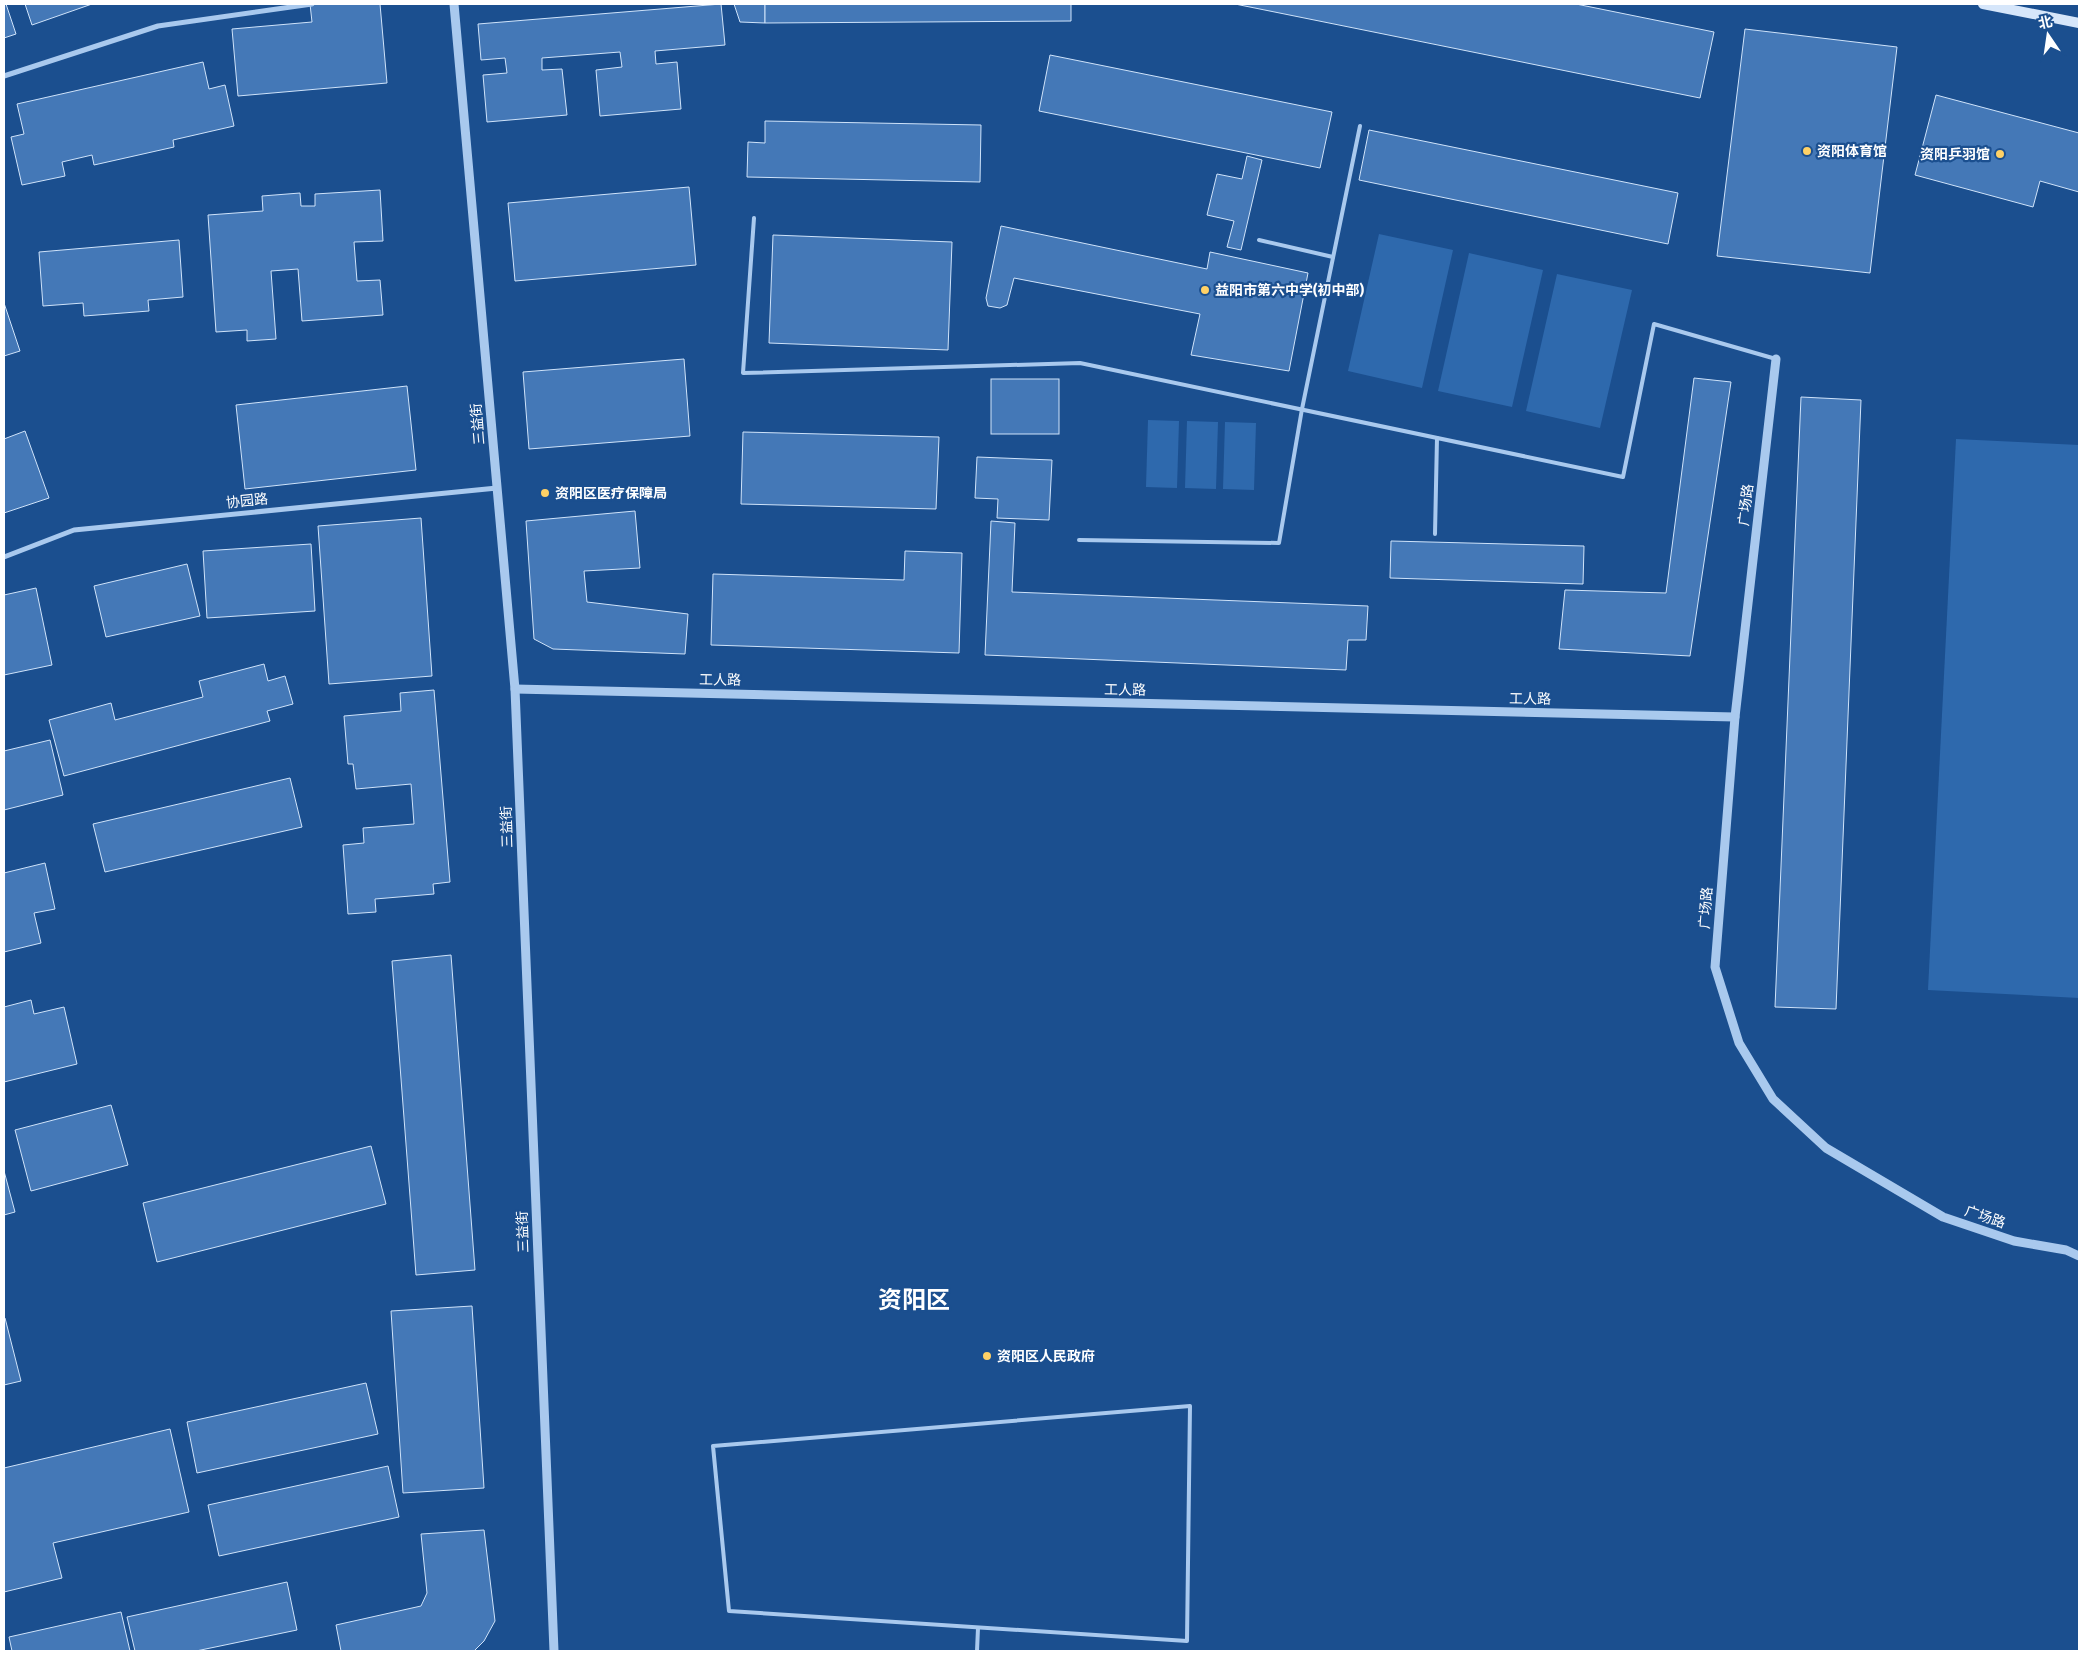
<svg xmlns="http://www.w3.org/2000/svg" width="2083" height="1655" viewBox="0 0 2083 1655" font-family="'Fira Sans','Noto Sans SC',sans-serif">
<rect width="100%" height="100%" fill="#1b4f8f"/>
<g fill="#2e69ad">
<polygon points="1379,234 1453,250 1422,388 1348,371"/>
<polygon points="1469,253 1543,270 1512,407 1438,391"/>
<polygon points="1557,274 1632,290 1600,428 1526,411"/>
<polygon points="1148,420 1179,421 1177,488 1146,487"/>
<polygon points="1187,421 1218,422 1216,489 1185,488"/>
<polygon points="1225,422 1256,423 1254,490 1223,489"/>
<polygon points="1956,439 2079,445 2079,998 1928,990"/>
</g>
<g fill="#4478b7" stroke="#cfe3fa">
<polygon points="4,4 6,4 16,34 4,38"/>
<polygon points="25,4 92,4 32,25"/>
<polygon points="310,4 380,4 387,83 238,96 232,29 312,22"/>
<polygon points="721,4 725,45 655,51 656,64 677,62 681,109 600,116 596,70 622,67 620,52 542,58 542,70 562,69 567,115 487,122 483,75 507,73 505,58 481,60 478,24"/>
<polygon points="734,4 765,4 765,23 740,22"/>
<polygon points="765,4 1071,4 1071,21 765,23"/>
<polygon points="1235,4 1576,4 1714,32 1700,98"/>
<polygon points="1745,29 1897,47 1870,273 1717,256"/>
<polygon points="1050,55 1332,112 1320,168 1039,111"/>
<polygon points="203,62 209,89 225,85 234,126 173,140 174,147 94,165 92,155 62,162 65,176 22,185 11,137 24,134 17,104"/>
<polygon points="1936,95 2079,133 2079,192 2040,181 2033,207 1915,175"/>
<polygon points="765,121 981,125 980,182 747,177 748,142 765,143"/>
<polygon points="1369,130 1678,193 1668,244 1359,180"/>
<polygon points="1247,156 1262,160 1241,250 1227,247 1234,221 1207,215 1217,174 1242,179"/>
<polygon points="689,187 696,265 515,281 508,203"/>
<polygon points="380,190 383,241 354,242 357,281 380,280 383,315 302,321 298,269 271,271 276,339 247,341 247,330 216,332 208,215 263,211 262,196 300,193 301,206 315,206 315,194"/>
<polygon points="1001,226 1207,269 1210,252 1308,273 1289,371 1191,355 1200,314 1014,278 1007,305 1000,308 988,306 986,298"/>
<polygon points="773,235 952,242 948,350 769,343"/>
<polygon points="179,240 183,297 148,300 149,311 84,316 83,303 43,306 39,252"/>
<polygon points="4,303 20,351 4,356"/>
<polygon points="684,359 690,436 529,449 523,372"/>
<polygon points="1694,378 1731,382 1690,656 1559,649 1565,590 1666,593"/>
<rect x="991" y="379" width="68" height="55"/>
<polygon points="407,386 416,470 245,489 236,405"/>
<polygon points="1801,397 1861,400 1836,1009 1775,1007"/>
<polygon points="25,431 49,498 4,513 4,439"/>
<polygon points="743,432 939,437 936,509 741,504"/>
<polygon points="977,457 1052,460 1049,520 997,518 998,499 975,498"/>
<polygon points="635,511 640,568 584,571 587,602 688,614 685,654 553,649 534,639 526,521"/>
<polygon points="421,518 432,676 329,684 318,526"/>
<polygon points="991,521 1015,523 1012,592 1368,606 1366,640 1348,640 1346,670 985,655"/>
<polygon points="1391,541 1584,546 1583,584 1390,578"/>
<polygon points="311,544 315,611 207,618 203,551"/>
<polygon points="905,551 962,553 959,653 711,645 713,574 904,580"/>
<polygon points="187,564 200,616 106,637 94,586"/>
<polygon points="36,588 52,665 4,675 4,595"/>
<polygon points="264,664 268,681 285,676 293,704 267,711 270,721 64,776 49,720 111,703 115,720 203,697 199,681"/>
<polygon points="434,690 450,882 433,884 434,894 375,899 376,912 348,914 343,845 364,843 363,828 414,824 411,784 356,789 353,764 348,764 344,716 401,711 400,693"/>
<polygon points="50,740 63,795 4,810 4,751"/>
<polygon points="290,778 302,827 105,872 93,824"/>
<polygon points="45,863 55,909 34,913 41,943 4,952 4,873"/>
<polygon points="451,955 475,1270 416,1275 392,961"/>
<polygon points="31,1000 34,1014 64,1007 77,1064 4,1082 4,1007"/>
<polygon points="111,1105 128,1165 31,1191 15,1130"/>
<polygon points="371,1146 386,1204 157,1262 143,1203"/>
<polygon points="4,1171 15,1212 4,1215"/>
<polygon points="472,1306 484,1488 403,1493 391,1311"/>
<polygon points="4,1318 5,1318 21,1381 4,1385"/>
<polygon points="366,1383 378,1434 197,1473 187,1422"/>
<polygon points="170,1429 189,1512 53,1543 62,1578 4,1592 4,1468"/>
<polygon points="388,1466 399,1517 219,1556 208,1505"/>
<polygon points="484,1530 495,1621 484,1641 474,1651 341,1651 336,1625 421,1606 427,1593 421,1534"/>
<polygon points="287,1582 297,1630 196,1651 135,1651 127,1617"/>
<polygon points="121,1612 130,1651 12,1651 9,1637"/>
</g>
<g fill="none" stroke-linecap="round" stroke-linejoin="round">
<g stroke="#a9c9ee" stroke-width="4">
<polyline points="754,218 743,373 1080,363 1623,477 1654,324 1776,359"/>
<polyline points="1259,240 1333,257"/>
<polyline points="1435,534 1437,438"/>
<polyline points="1079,540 1279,543 1302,409 1360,126"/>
<polygon points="1190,1406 1187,1641 729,1611 713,1446"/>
<polyline points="977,1651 978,1628"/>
</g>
<g stroke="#a9c9ee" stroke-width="5">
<polyline points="4,76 158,26 312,4"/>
<polyline points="4,557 74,530 497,488"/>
</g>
<g stroke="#a9c9ee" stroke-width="9">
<polyline points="454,4 515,689 554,1651"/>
<polyline points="1776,359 1735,717 1715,967 1739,1043 1773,1099 1826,1148 1943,1217 2014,1241 2066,1250 2079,1256"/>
<polyline points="515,689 1735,717"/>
</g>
<polyline stroke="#d6e6fa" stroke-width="10" points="1983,4 2079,23"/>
</g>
<g fill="#ffd166" stroke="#1b4f8f" stroke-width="2">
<circle cx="1807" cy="151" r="5"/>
<circle cx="2000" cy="154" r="5"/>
<circle cx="1205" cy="290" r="5"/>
<circle cx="545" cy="493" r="5"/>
<circle cx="987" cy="1356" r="5"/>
</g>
<g text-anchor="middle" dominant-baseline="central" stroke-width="4.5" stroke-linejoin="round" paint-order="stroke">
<g font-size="14" font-weight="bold" fill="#fff" stroke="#1b4f8f" text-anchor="start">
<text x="1817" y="151">资阳体育馆</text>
<text x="1990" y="154" text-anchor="end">资阳乒羽馆</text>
<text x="1215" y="290">益阳市第六中学(初中部)</text>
<text x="555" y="493">资阳区医疗保障局</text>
<text x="997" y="1356">资阳区人民政府</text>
</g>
<g font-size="14" fill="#fff" stroke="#1b4f8f">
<text transform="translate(478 424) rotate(-95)">三益街</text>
<text transform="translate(247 501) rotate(-6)">协园路</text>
<text transform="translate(1746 505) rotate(-83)">广场路</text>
<text transform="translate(720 680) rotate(1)">工人路</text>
<text transform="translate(1125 690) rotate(1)">工人路</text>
<text transform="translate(1530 699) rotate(1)">工人路</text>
<text transform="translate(507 827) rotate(-92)">三益街</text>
<text transform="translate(1706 908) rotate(-86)">广场路</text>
<text transform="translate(1985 1217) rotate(19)">广场路</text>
<text transform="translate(523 1232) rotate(-92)">三益街</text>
</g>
<g font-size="24" font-weight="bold" fill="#fff" stroke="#1b4f8f">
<text x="914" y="1300">资阳区</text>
</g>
</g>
<rect width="2083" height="1655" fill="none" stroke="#ffffff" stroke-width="10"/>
<g transform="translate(2048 35) rotate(347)" stroke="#1b4f8f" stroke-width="4" paint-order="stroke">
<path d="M0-4L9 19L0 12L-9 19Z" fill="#ffffff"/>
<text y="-8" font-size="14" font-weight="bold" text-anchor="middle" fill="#ffffff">北</text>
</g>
</svg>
